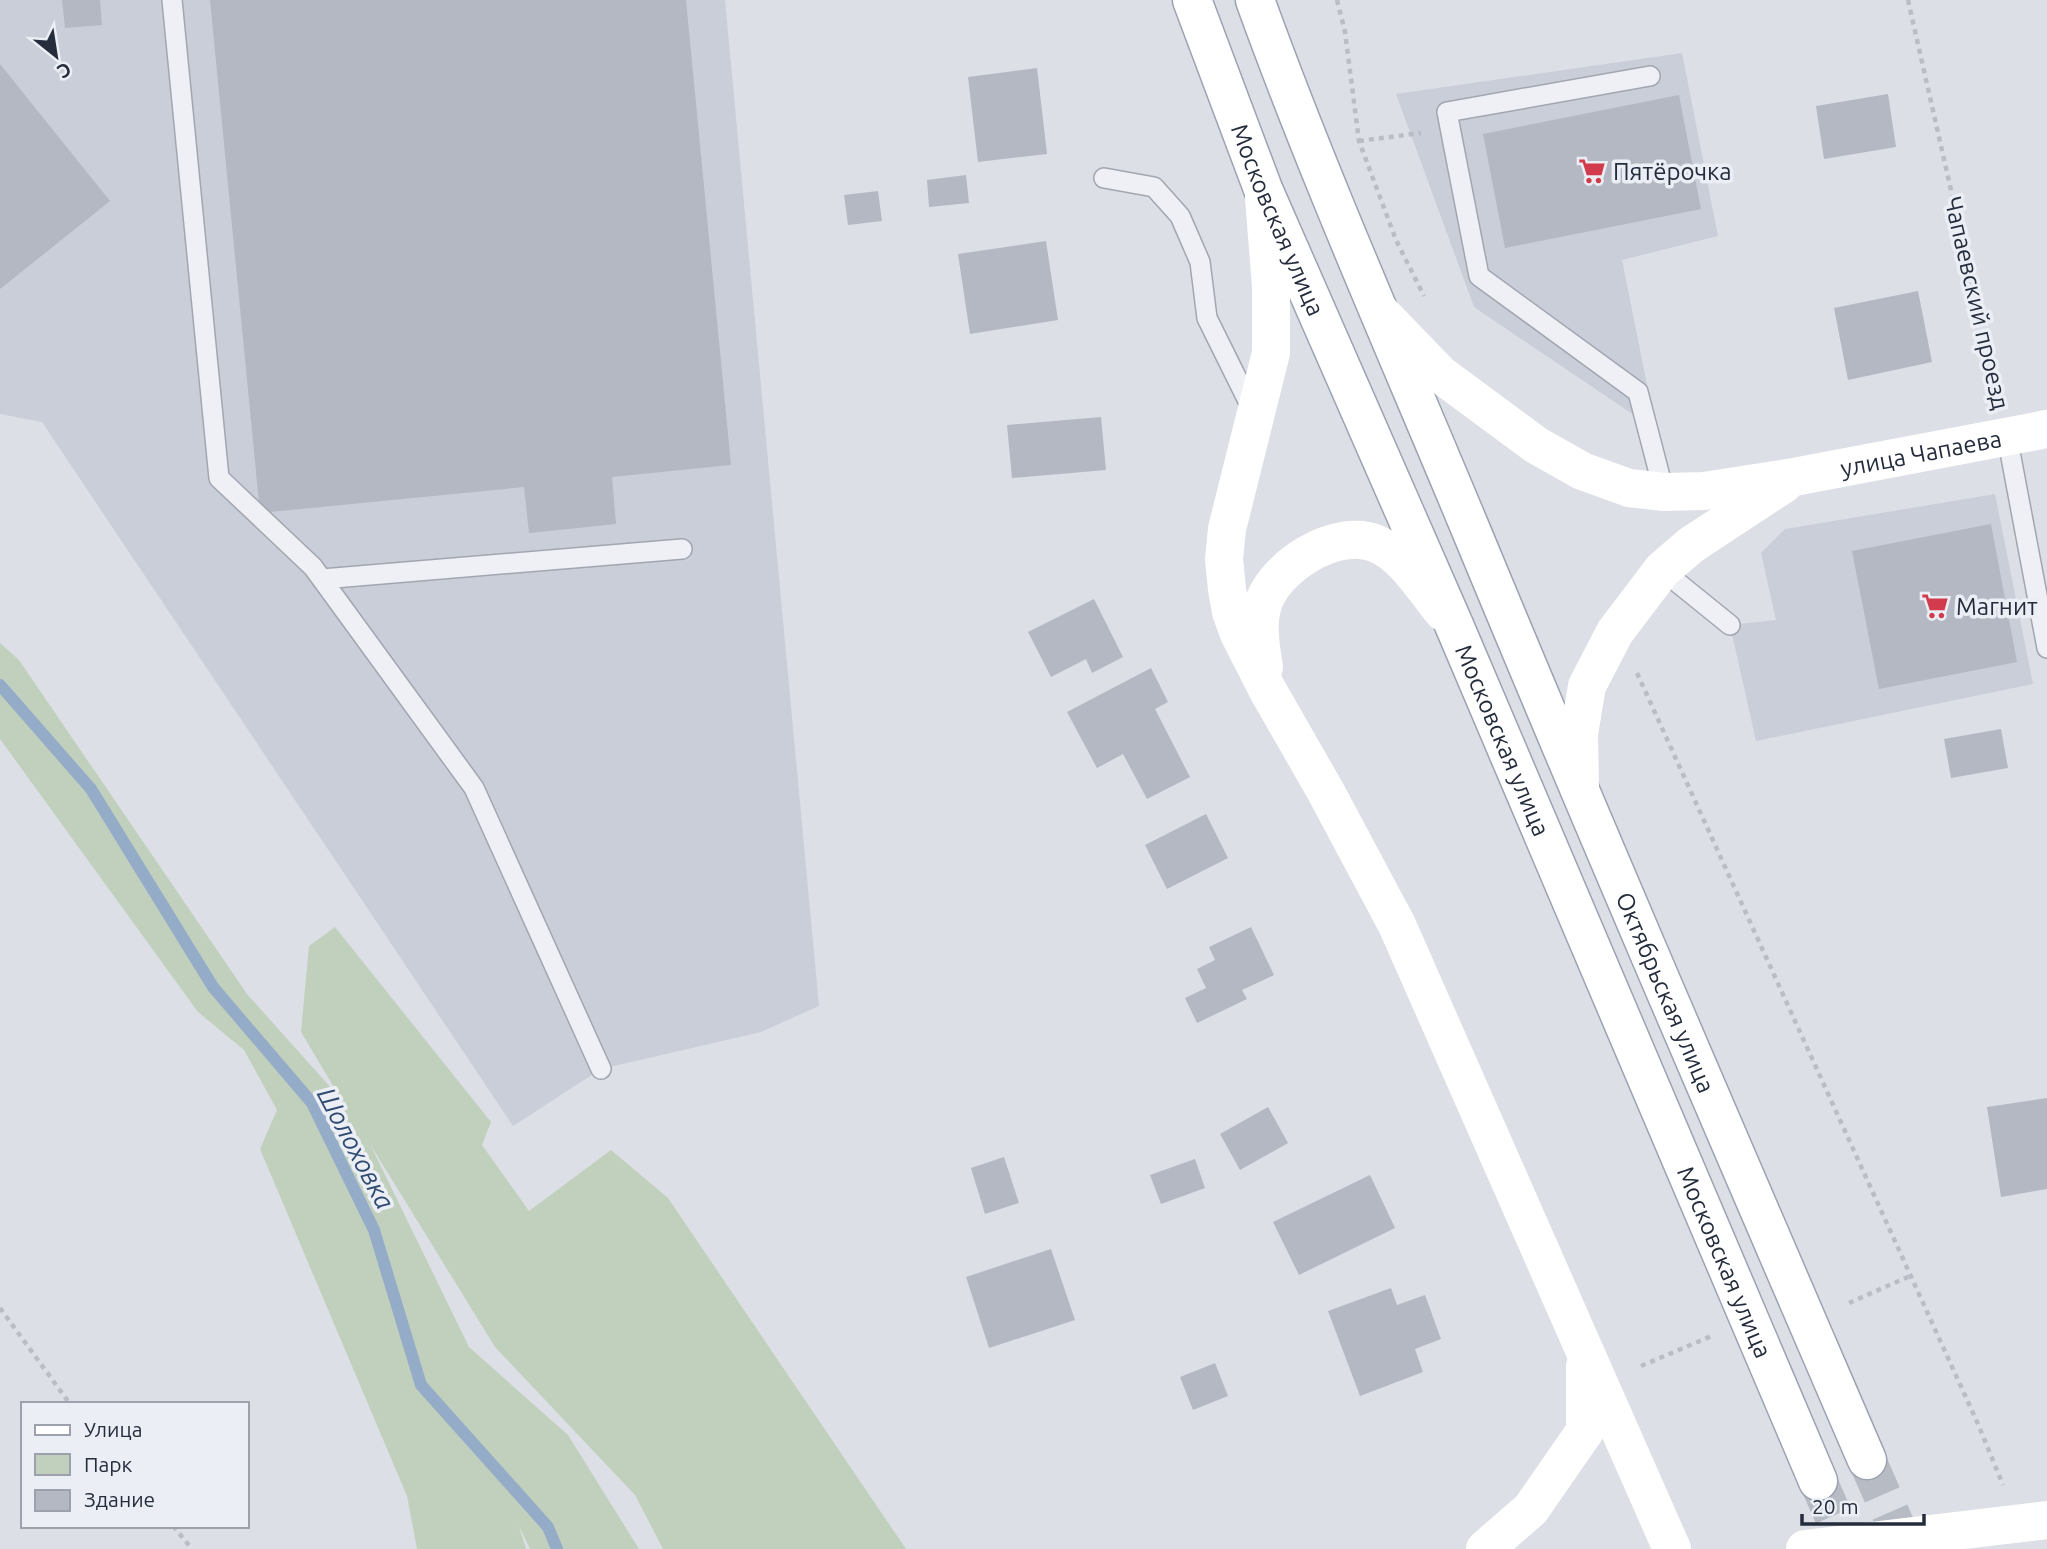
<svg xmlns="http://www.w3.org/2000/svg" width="2047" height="1549" viewBox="0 0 2047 1549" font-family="Ubuntu,sans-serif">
<rect width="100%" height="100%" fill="#dcdfe6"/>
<g fill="#caced8">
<polygon points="0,0 725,0 819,1006 761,1032 601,1069 513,1126 42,422 0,414"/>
<polygon points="1682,53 1718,236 1622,260 1656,430 1474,307 1396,94"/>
<polygon points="1995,494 2033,684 1756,741 1730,625 1776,620 1761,553 1785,529"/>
</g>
<polygon fill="#c1d0bc" points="0,643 19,660 247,994 341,1099 301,1032 309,946 335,927 491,1122 482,1145 529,1211 611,1150 668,1198 906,1549 663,1549 635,1495 495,1347 370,1144 469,1347 568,1435 639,1549 530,1549 519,1526 526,1549 417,1549 407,1496 260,1149 277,1110 244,1050 198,1012 0,739"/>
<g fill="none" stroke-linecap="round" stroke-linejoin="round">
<polyline stroke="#95acc8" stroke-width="12" points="0,685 91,789 213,987 312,1103 374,1230 421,1385 548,1527 557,1549"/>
</g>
<g fill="#b3b8c3">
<polygon points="62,0 100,0 102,25 65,28"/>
<polygon points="210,0 686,0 731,465 612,477 616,524 529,533 524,487 260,513"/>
<polygon points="0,64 110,201 0,289"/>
<polygon points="1037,68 1047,154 978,162 968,77"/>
<polygon points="1888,94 1896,147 1824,159 1816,106"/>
<polygon points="1679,95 1701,209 1505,248 1483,134"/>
<polygon points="966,175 969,203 929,207 927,180"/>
<polygon points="878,191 882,221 848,225 844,195"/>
<polygon points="1046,241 1058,320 970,334 958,254"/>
<polygon points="1918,291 1932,362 1848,380 1834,308"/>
<polygon points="1101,417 1106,470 1012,478 1007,425"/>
<polygon points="1991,524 2017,662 1879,689 1852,551"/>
<polygon points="1094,599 1123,657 1092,673 1086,659 1051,677 1028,632"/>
<polygon points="1151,668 1168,702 1155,709 1190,777 1147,799 1123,754 1097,768 1067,712"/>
<polygon points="2001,729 2008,768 1951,778 1944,739"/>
<polygon points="1206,814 1228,858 1167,889 1145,845"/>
<polygon points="1251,927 1274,975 1242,990 1247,999 1197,1023 1185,998 1206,988 1197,969 1215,960 1209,947"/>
<polygon points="2047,1098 2047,1189 2001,1197 1987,1107"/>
<polygon points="1268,1107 1288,1143 1240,1170 1220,1134"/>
<polygon points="1004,1157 1019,1203 985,1214 971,1168"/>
<polygon points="1195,1159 1205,1188 1161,1204 1150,1175"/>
<polygon points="1370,1175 1395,1228 1299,1275 1273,1222"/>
<polygon points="1051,1249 1075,1320 989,1348 966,1277"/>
<polygon points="1391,1288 1397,1305 1425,1295 1441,1339 1415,1349 1423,1372 1360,1396 1328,1311"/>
<polygon points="1215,1363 1228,1396 1193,1410 1180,1377"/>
</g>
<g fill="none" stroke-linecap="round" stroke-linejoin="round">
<g stroke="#b7bbc4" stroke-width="38" stroke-dasharray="38 19" stroke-linecap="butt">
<polyline points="1867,1460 1906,1549"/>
<polyline points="1818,1481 1848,1549"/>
</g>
<defs>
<g id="lane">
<polyline points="172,0 219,478 313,567 474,788 601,1069"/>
<polyline points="1650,76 1447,112 1479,276 1638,392 1664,492"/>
<polyline points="1104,178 1154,187 1180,216 1200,262 1207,318 1254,413"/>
<polyline points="2007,436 2047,648"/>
<polyline points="1662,570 1730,625"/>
<polyline points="322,579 682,549"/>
</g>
<g id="primary">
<path id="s2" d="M1192,0L1263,189L1454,625L1818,1481"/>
<path id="s3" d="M1255,0C1319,177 1396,350 1468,523C1598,837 1733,1149 1867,1460"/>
</g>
</defs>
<use href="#lane" stroke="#a1a6b0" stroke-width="22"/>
<use href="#primary" stroke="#9ba3b2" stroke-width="41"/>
<g stroke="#babdc5" stroke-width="4.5" stroke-dasharray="5 5" stroke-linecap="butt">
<polyline points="1337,0 1345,32 1359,141 1396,240 1424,296"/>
<polyline points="1908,0 1998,398"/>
<polyline points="1359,141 1421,133"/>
<polyline points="1637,673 1978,1424 2003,1485"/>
<polyline points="1849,1303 1910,1276"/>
<polyline points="0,1308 70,1404"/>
<polyline points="1641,1366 1714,1335"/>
<polyline points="173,1526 192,1549"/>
</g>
<use href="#lane" stroke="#eef0f5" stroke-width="19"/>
<g stroke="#fff" stroke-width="38">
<polyline points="1264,198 1271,286 1271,353 1227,529 1224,559 1227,589 1231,612 1239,634 1267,689 1326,792 1397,925 1672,1549"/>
<path id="s1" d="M1380,312L1440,374L1536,445L1582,471L1629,488L1664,492L1704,491L1794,477L2047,429"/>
<path d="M1264,667C1261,648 1257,626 1262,608C1271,568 1337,526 1377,544C1405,556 1424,589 1443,612"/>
<polyline points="1580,789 1579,734 1587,686 1615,632 1662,570 1691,545 1784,484"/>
<polyline points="1485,1549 1531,1509 1585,1431 1585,1366"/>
<polyline points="1805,1549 2047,1520"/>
</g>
<use href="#primary" stroke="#fff" stroke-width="38"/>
</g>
<defs>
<symbol id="supermarket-bare" viewBox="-9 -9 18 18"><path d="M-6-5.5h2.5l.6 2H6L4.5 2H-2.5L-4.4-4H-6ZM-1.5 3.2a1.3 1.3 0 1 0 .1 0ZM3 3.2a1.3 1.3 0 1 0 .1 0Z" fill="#d13b4b" stroke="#ebeef4" stroke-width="2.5" paint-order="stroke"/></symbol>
</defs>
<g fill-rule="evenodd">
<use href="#supermarket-bare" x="1573" y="152" width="38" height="38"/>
<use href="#supermarket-bare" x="1916" y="587" width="38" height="38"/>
</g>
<g text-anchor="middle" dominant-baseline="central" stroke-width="7" stroke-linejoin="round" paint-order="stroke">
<g font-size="24" fill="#252d3d" stroke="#ebeef4" text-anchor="start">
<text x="1613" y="171">Пятёрочка</text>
<text x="1956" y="606">Магнит</text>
</g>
<g font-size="24" fill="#252d3d" stroke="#ebeef4">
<text stroke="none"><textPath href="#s2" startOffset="236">Московская улица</textPath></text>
<text transform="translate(1977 303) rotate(77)">Чапаевский проезд</text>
<text stroke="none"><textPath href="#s1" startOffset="604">улица Чапаева</textPath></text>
<text stroke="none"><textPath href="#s2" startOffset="803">Московская улица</textPath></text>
<text stroke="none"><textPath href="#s3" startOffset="1074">Октябрьская улица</textPath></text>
<text stroke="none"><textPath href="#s2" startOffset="1370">Московская улица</textPath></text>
</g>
<g font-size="26" font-style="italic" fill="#2f4a71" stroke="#ebeef4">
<text transform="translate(356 1148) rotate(62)">Шолоховка</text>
</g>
</g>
<rect x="21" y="1402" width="228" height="126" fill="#ebeef4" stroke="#9ca1ab" stroke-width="2"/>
<rect x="35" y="1425" width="35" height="10" fill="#ffffff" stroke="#9ca1ab" stroke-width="2"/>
<text x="84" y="1437" font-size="21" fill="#252d3d">Улица</text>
<rect x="35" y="1454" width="35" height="21" fill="#c1d0bc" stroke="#9ca1ab" stroke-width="2"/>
<text x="84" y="1472" font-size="21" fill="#252d3d">Парк</text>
<rect x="35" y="1490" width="35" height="21" fill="#b3b8c3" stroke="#9ca1ab" stroke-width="2"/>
<text x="84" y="1507" font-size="21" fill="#252d3d">Здание</text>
<g transform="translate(56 56) rotate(150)" stroke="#ebeef4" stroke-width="5" paint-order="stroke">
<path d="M0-5L12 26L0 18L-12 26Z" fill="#252d3d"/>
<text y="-10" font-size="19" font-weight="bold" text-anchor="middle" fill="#252d3d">С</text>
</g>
<path d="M1802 1514v10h122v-10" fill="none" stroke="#252d3d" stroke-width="3.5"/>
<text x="1812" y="1514" font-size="21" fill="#252d3d" stroke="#ebeef4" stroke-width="5" paint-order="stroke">20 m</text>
</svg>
